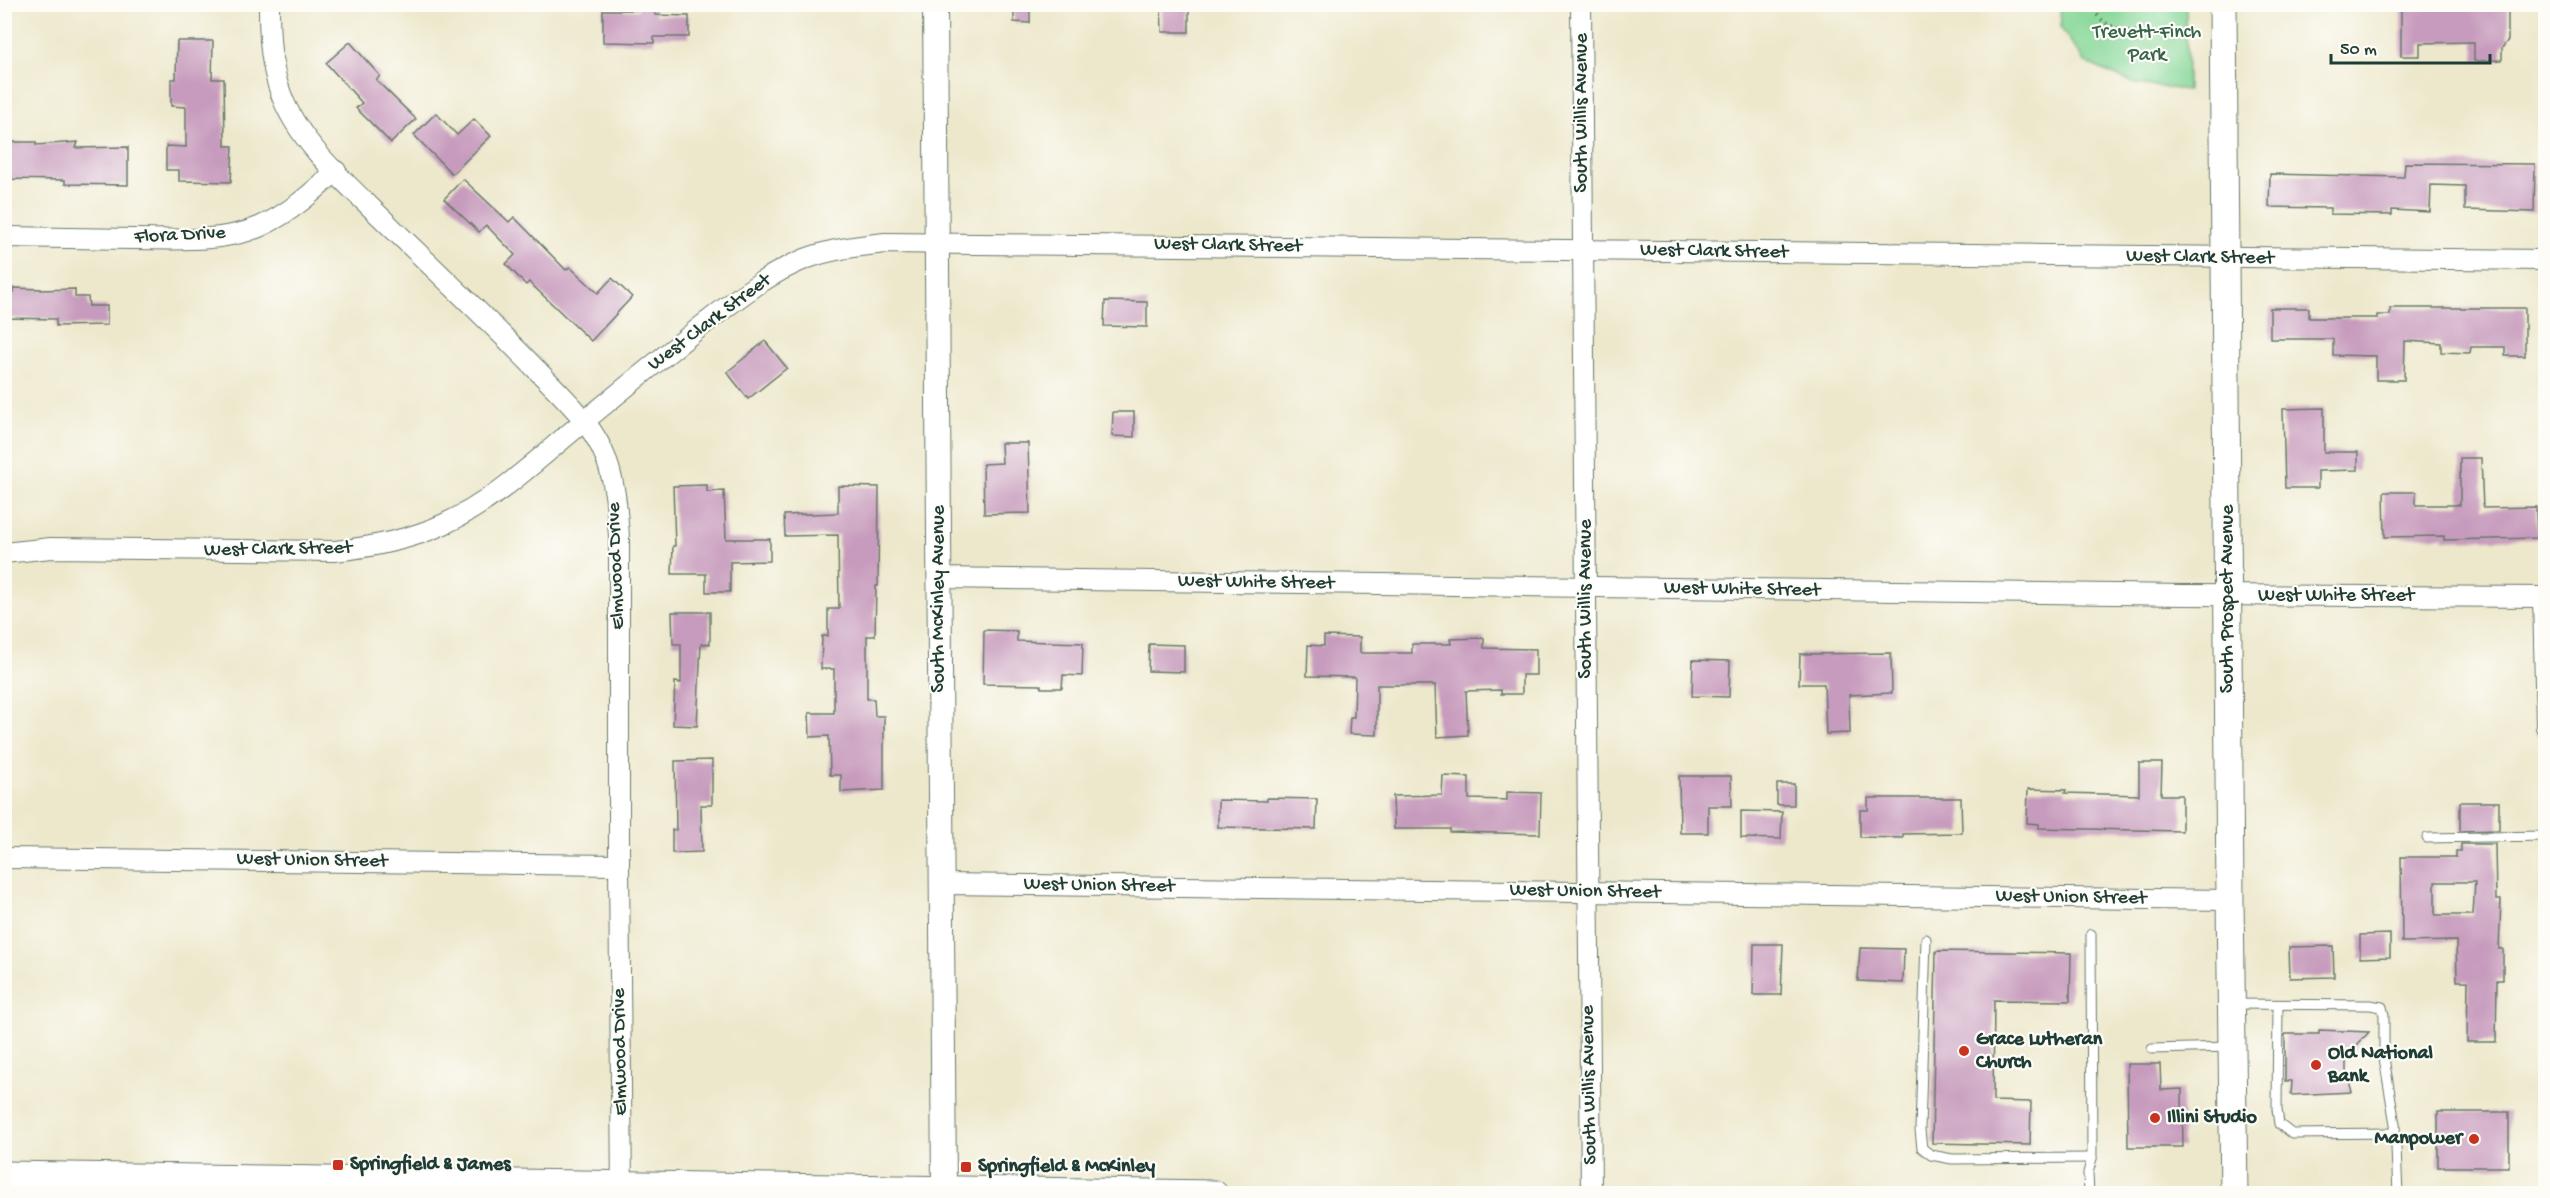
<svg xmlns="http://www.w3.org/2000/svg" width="2550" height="1198" viewBox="0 0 2550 1198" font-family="'Gochi Hand',sans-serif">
<rect width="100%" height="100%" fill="#fdfcf7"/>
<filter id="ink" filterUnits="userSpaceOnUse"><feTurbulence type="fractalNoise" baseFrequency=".0167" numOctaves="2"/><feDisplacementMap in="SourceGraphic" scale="12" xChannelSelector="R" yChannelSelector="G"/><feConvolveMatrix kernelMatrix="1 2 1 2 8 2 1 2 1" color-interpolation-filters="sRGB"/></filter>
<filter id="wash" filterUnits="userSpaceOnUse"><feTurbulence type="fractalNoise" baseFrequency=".008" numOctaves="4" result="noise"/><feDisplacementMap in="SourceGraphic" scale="24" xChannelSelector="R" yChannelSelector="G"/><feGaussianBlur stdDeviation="1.35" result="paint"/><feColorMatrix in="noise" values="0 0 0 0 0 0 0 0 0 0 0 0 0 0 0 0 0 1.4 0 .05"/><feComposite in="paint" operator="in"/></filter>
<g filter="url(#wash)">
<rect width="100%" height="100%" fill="#ede8cc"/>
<polygon fill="#85d797" stroke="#528a66" stroke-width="1.5" points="2060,5 2186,5 2187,90 2135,84 2085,62 2061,28"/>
<g id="blocks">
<g fill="#c79bbd" fill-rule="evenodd">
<polygon points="1014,4 1030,4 1030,23 1014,22"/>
<polygon points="1161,4 1189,4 1189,32 1162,32"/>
<polygon points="2412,4 2508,4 2508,40 2502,48 2502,60 2474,61 2474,42 2420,43 2420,56 2401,56 2401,9 2412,9"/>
<polygon points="638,5 655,5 655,15 689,16 689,37 654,37 654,43 603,42 603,10 638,10"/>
<polygon points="177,41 213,41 212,79 224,79 225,146 233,146 231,182 179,181 179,170 166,170 166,146 186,147 186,107 171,106 171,79 176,79"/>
<polygon points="350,42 380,76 376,80 416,119 391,143 356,108 362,103 326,63"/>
<polygon points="436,113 457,135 474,119 491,136 452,174 414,135"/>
<polygon points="4,142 36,142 36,145 78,142 76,148 128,147 128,185 65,184 65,180 4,179"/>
<polygon points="2405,163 2535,164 2534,212 2465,210 2465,186 2431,185 2430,212 2392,210 2392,215 2330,214 2330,208 2269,207 2270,174 2404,177"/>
<polygon points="463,179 509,222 514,217 566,270 570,267 598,293 612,278 632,297 591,341 529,282 526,285 506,264 515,255 486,225 479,232 444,199"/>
<polygon points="13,288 41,289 41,290 75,289 75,297 88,297 89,306 107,306 107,325 56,326 56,319 4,318 4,292 13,292"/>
<polygon points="1105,301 1147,302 1147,327 1104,326"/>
<polygon points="2270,308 2309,308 2309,318 2377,318 2377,315 2390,315 2390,308 2525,308 2525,356 2505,356 2505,347 2471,347 2470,353 2441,352 2441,343 2405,341 2404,380 2376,380 2376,356 2333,355 2333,339 2270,339"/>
<polygon points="765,341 787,368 748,399 727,372"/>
<polygon points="2324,408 2324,452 2358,452 2358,470 2318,471 2318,488 2285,488 2283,409"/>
<polygon points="1113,412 1134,412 1134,437 1112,436"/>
<polygon points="1001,443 1028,443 1030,513 984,514 983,464 1002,463"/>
<polygon points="2460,458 2481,458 2483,508 2536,507 2537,538 2444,540 2444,536 2385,537 2384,492 2416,492 2416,505 2460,505"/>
<polygon points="707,485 707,492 724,491 726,539 770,539 770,561 730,562 730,592 706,592 706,574 672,574 673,546 675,546 673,486"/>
<polygon points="838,486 879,487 878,586 876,586 875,636 867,636 867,699 874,699 875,716 884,716 884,790 841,792 841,775 830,775 829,736 810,737 809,713 834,713 834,669 821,669 822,636 828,636 828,609 839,609 838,535 785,536 784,515 838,513"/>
<polygon points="672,612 710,612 710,644 701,644 697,726 673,725 675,682 681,683 681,644 673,644"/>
<polygon points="984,630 1017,631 1017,641 1083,643 1082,676 1063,675 1062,688 1041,688 1041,685 983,684"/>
<polygon points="1324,636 1360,637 1360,653 1412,653 1412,644 1451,644 1450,639 1484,638 1484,648 1536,649 1536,675 1522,675 1522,694 1501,694 1501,690 1466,691 1468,735 1437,737 1435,685 1377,685 1377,735 1349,734 1350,717 1354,717 1355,677 1307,676 1308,645 1324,646"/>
<polygon points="1149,644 1184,645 1184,672 1148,671"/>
<polygon points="1891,653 1892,693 1849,695 1850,733 1826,734 1824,684 1799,684 1800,654"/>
<polygon points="1693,660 1730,661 1729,697 1692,696"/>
<polygon points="712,760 712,805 701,805 702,852 672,853 672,830 676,830 675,761"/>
<polygon points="2139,763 2162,763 2161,795 2182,795 2182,831 2039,828 2039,824 2027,823 2028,789 2066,790 2065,793 2139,795"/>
<polygon points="1443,776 1469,777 1469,799 1507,800 1507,792 1541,793 1540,834 1450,832 1450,829 1394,829 1393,796 1442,795"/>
<polygon points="1679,776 1731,776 1732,806 1708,806 1708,833 1680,833"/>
<rect x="1777" y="784" width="17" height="21"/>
<polygon points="1267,798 1317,799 1316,829 1218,827 1218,800 1267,801"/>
<polygon points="1868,798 1961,798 1962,833 1903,834 1903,838 1860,837 1860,810 1868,810"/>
<polygon points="2460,802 2499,802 2499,830 2460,831"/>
<polygon points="1741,811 1782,812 1781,839 1741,838"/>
<path d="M2461,844H2495L2496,900H2501L2499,949H2503V980H2497L2496,1042H2467L2468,981H2457L2456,941L2402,942L2401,857H2456V851H2461ZM2435,882H2475L2473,915H2435Z"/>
<polygon points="2390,934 2390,957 2360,958 2360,935"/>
<polygon points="1754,944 1783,944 1781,995 1753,995"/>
<polygon points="2333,946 2334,977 2290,978 2289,947"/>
<polygon points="1860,948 1904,949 1903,983 1858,981"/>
<polygon points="1936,951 2071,953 2070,1001 1994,1000 1993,1101 2031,1102 2030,1145 1932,1143"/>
<polygon points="2319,1030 2369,1032 2346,1057 2346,1070 2352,1092 2291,1095 2292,1081 2285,1081 2285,1034 2319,1034"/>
<polygon points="2127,1064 2160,1064 2161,1090 2182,1089 2183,1147 2128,1147"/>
<rect x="2438" y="1112" width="71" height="55"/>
</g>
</g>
</g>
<g filter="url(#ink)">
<use href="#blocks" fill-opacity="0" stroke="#677969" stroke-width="1.5"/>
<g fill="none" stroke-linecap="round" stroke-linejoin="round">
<defs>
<g id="service">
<polyline points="2427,838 2546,836"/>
<polyline points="1926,939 1920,1130 1922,1148 1931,1155 1952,1159 2092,1158"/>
<polyline points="2233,1004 2370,1005 2382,1007 2384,1015 2384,1058 2395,1124 2398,1194"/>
<polyline points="2278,1005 2277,1109 2279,1124 2292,1134 2395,1133"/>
<polyline points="2152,1049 2230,1047"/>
<polyline points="2089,1194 2088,1173 2092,1158 2091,934"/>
</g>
<g id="minor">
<path d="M269,4C269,35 270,64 281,94C299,145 355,191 393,229C440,274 487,319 532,365C557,391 586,416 602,449C615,477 617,507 619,537V865L622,1194"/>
<polyline points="1581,4 1591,1194"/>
<path d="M4,237C47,238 90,238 132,239C174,239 220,243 259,227C289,214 312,193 336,171"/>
<path d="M4,553L51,548L335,551C373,547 409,540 444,524C490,503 527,469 565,437C610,400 654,364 699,328C733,302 765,275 805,259C831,249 858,246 885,243L2546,260"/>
<polyline points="939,578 2184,595 2546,597"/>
<polyline points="2543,597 2546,727"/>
<polyline points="4,858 619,865"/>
<polyline points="941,884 2230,900"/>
</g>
<polyline id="tertiary" points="935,4 944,1190"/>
<g id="secondary">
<polyline points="2223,4 2230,900 2234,1194"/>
<polyline points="4,1175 1214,1194"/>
</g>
</defs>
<use href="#service" stroke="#677969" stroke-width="11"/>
<use href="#minor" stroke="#677969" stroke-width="22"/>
<use href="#tertiary" stroke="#677969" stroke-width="26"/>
<use href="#secondary" stroke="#677969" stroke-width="29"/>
<path stroke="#677969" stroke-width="4" stroke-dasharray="1.5 4.5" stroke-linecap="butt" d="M2092,4C2101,39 2161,34 2189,34"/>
<use href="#service" stroke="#fff" stroke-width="9"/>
<use href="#minor" stroke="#fff" stroke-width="20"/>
<use href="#tertiary" stroke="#fff" stroke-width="24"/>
<use href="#secondary" stroke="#fff" stroke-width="27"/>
</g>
</g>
<g fill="#c8321e" stroke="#fdfcf7" stroke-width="2">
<circle cx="1964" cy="1051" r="6"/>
<circle cx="2316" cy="1065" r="6"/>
<circle cx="2155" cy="1118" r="6"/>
<circle cx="2474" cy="1139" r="6"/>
<rect x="332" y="1159" width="12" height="12" rx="3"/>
<rect x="960" y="1161" width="12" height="12" rx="3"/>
</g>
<g text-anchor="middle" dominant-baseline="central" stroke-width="4.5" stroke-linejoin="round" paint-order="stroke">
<g font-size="20" fill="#38644d" stroke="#fdfcf7">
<text x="2147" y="33">Trevett-Finch<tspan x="2147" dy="23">Park</tspan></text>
</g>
<g font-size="20" fill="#1f3d34" stroke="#fdfcf7">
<text transform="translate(1582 113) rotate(-90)">South Willis Avenue</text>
<text transform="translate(180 236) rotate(-3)">Flora Drive</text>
<text transform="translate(1228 246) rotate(1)">West Clark Street</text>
<text transform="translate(1714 252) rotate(1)">West Clark Street</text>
<text transform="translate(2200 258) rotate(1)">West Clark Street</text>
<text transform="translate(710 323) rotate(-37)">West Clark Street</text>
<text transform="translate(278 550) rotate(-1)">West Clark Street</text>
<text transform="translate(617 566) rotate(-92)">Elmwood Drive</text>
<text transform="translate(1256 583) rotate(1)">West White Street</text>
<text transform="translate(1742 590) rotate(1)">West White Street</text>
<text x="2336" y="596">West White Street</text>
<text transform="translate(939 599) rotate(-90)">South McKinley Avenue</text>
<text transform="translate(1586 599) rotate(-90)">South Willis Avenue</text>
<text transform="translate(2228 599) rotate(-90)">South Prospect Avenue</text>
<text transform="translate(312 861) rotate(1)">West Union Street</text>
<text transform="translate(1099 886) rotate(1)">West Union Street</text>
<text transform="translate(1585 892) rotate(1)">West Union Street</text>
<text transform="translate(2071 898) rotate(1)">West Union Street</text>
<text transform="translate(621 1052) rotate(-91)">Elmwood Drive</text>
<text transform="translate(1590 1085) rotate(-91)">South Willis Avenue</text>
</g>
<g font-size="20" font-weight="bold" fill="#1f3d34" stroke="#fdfcf7" text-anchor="start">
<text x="1976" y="1040">Grace Lutheran<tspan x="1976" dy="23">Church</tspan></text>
<text x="2328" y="1054">Old National<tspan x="2328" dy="23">Bank</tspan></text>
<text x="2167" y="1118">Illini Studio</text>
<text x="2462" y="1139" text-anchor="end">Manpower</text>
<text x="350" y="1165">Springfield &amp; James</text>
<text x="978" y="1167">Springfield &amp; McKinley</text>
</g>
</g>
<rect width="2550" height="1198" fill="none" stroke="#fdfcf7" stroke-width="24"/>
<path d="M2331 54v9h159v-9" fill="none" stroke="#1f3d34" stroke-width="3"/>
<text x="2340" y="54" font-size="18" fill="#1f3d34" stroke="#fdfcf7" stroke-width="4.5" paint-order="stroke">50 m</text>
</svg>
